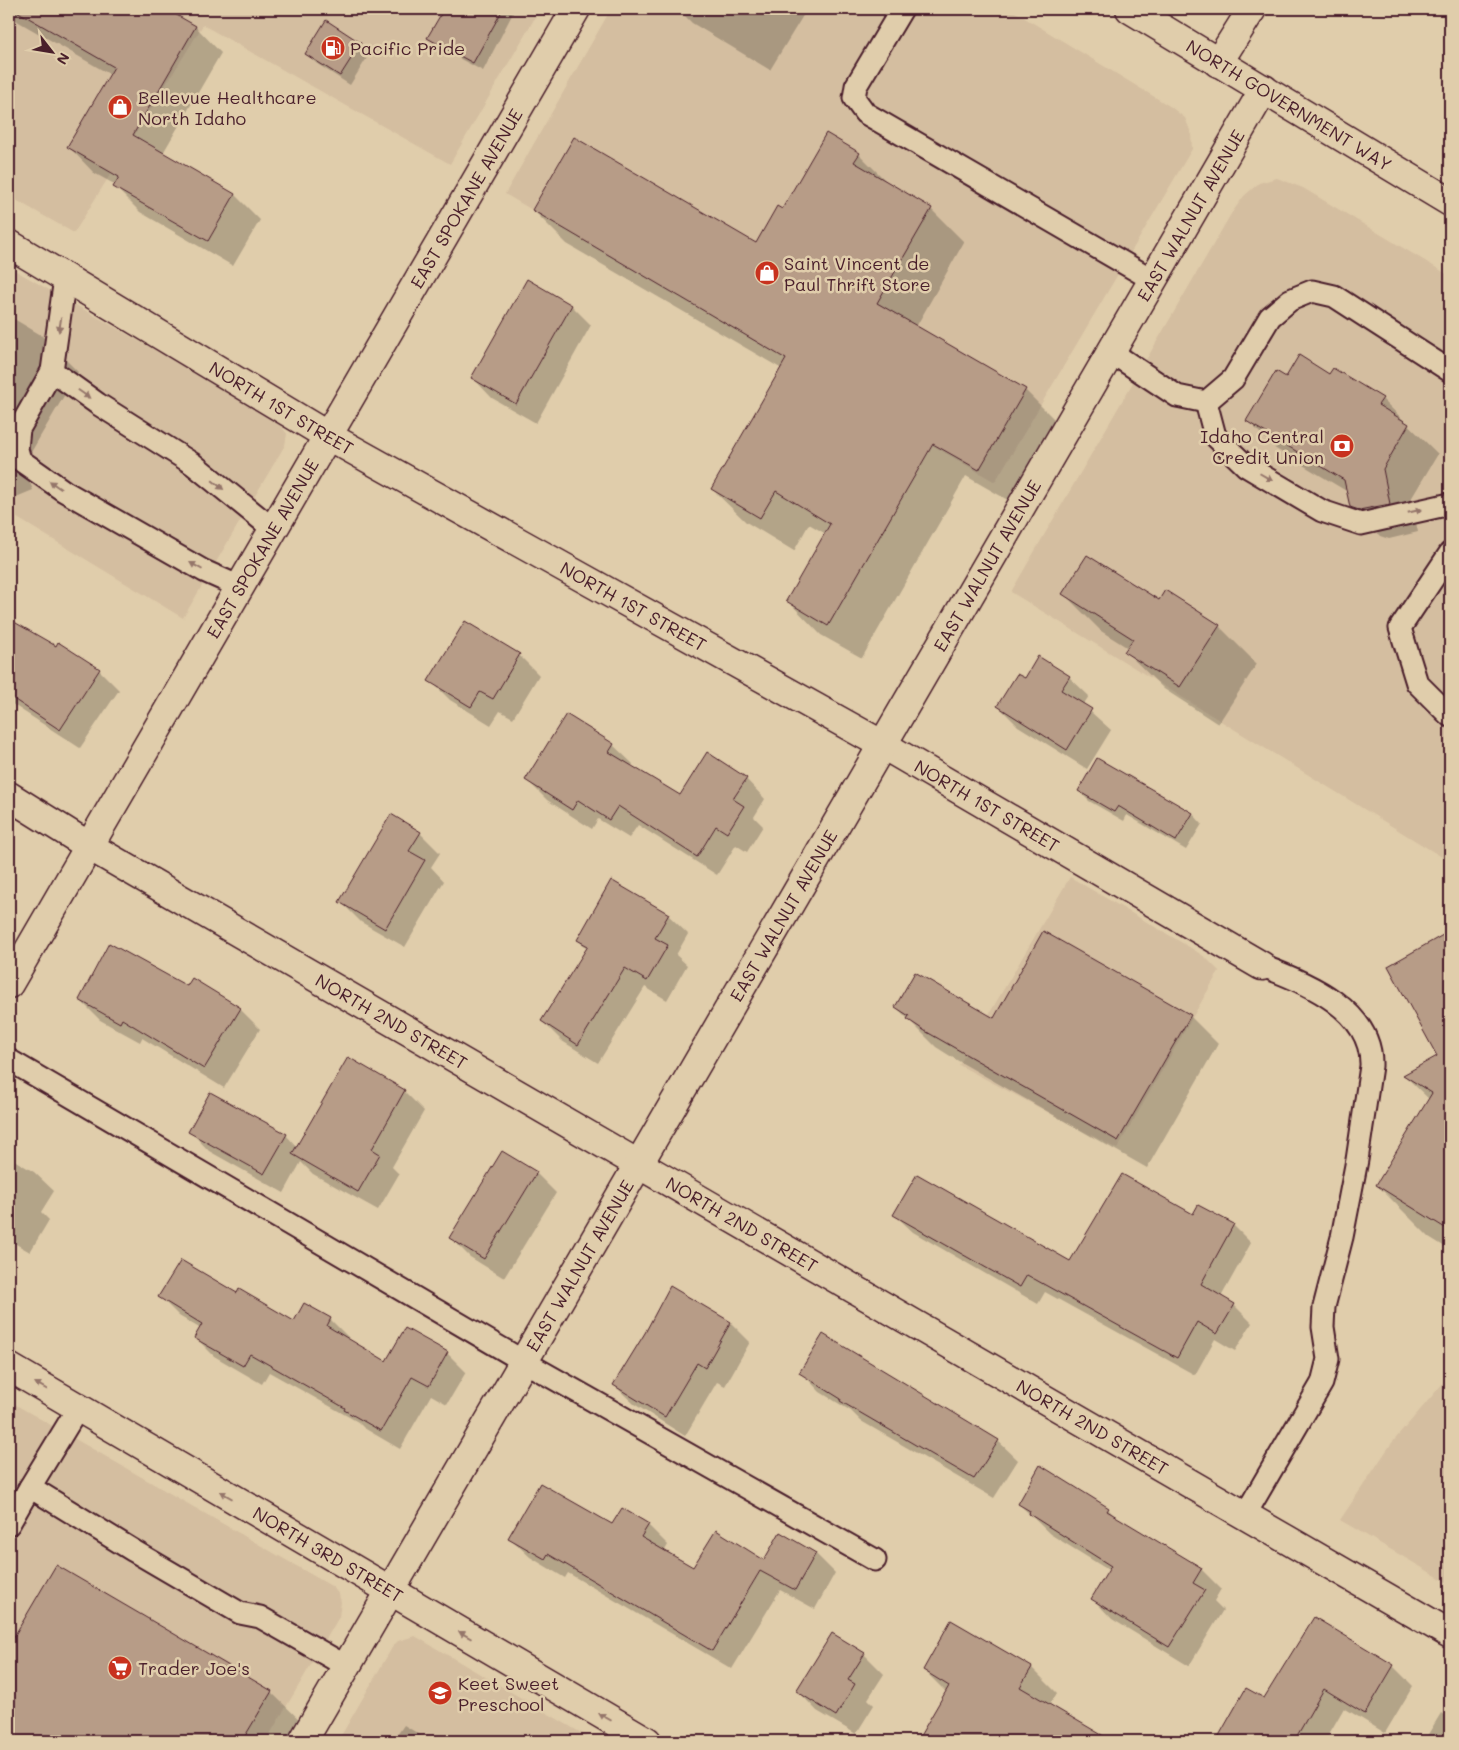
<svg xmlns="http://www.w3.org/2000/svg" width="1459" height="1750" viewBox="0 0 1459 1750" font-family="Mali,sans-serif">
<rect width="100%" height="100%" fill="#e0cdab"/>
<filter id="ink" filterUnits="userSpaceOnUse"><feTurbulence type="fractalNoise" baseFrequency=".02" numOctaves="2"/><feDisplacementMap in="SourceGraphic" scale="10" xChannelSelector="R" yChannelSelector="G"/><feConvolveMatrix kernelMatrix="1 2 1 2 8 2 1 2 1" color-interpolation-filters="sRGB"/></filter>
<g filter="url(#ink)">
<g fill="#d4bea0">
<polygon points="9,9 540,9 450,164 203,25 74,233 9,196"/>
<polygon points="611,9 1010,9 1171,107 1185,118 1191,133 1192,149 995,482 505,194"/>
<polygon points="1277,178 1303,188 1450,276 1450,862 1011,592 1231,214 1244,196 1259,183"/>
<polygon points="9,267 276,419 287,434 285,445 183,618 9,513"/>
<polygon points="1070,877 1191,948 1205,957 1219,971 1117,1149 959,1065"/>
<polygon points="1450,1375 1450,1584 1340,1520 1391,1444"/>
<polygon points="9,1401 333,1587 339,1595 341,1602 339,1617 266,1741 9,1741"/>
<polygon points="415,1636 595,1741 338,1741 393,1646 398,1641"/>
</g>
<g fill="#0003">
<polygon points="9,9 173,9 170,13 196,27 221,53 163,153 235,195 260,220 233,266 140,212 115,187 116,185 94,173 69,147 111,75 17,21 9,12"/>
<polygon points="445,9 515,9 483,71 438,47 429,38"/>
<polygon points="678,9 807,9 770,70 692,23"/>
<polygon points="361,44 370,53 350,85 316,63 307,54"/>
<polygon points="859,154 890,185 931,209 964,242 916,327 1025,390 1059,424 1013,503 966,476 862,658 821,635 788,601 826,534 809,524 794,551 746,522 712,489 782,369 567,244 533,210 756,245 782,211"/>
<polygon points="527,281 572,306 591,325 536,423 492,398 473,378"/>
<polygon points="9,316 41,335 78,372 23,466 33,490 9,500"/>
<polygon points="1330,376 1382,399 1438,454 1411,499 1418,532 1389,539 1380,536 1351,506 1348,492 1276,449 1247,420 1286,378"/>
<polygon points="1064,594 1159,602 1219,626 1257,664 1218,724 1164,689 1126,652 1128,648 1101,631"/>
<polygon points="9,620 99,670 119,690 80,748 9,702"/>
<polygon points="519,655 539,675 513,718 500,711 491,725 450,700 430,680"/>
<polygon points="1069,677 1089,696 1083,705 1111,730 1087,769 1018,726 998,706"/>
<polygon points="613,745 633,764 631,767 680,797 746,779 765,799 754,817 763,826 747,852 736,845 717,875 638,825 629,838 598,819 592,829 547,800 527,780"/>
<polygon points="1098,760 1193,814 1202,824 1186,850 1127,815 1124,821 1089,801 1079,791"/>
<polygon points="420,833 440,853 431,867 444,881 405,947 361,922 341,902"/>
<polygon points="668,915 688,934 676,955 687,965 667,1000 645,987 598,1063 562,1041 542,1021 587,949 578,940"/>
<polygon points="1450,933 1450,1250 1429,1237 1377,1185 1430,1100 1405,1076 1439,1057 1390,966"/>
<polygon points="192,980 240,1009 260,1029 224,1088 142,1038 140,1042 100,1020 80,1000 188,987"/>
<polygon points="896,1007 994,1020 1190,1016 1218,1044 1147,1168 955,1059 936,1047"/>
<polygon points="349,1059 404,1091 424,1111 392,1167 399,1174 378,1210 313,1174 301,1162 284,1193 209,1151 190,1131 286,1135 297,1147"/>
<polygon points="9,1157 34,1172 54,1191 41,1212 49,1220 30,1252 9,1240"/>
<polygon points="536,1173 556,1193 504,1278 470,1257 450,1237"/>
<polygon points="895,1215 1071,1263 1194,1215 1233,1225 1251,1243 1221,1297 1234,1305 1252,1323 1235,1351 1215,1339 1195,1375 1045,1292 1038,1304 913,1232"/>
<polygon points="671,1288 731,1323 750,1342 725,1386 717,1382 685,1436 634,1404 614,1385"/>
<polygon points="237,1295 294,1322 304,1305 330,1319 349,1338 348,1340 386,1363 406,1329 447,1353 466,1372 447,1404 431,1395 400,1449 364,1428 358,1422 269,1372 262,1384 214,1356 196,1338 201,1329 179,1316 160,1297"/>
<polygon points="801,1372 998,1441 1018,1460 994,1498 861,1421 851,1411 820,1392"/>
<polygon points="1019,1504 1108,1509 1117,1518 1201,1569 1221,1589 1214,1601 1223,1610 1189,1666 1112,1619 1093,1599 1110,1571 1050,1534"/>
<polygon points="648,1525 668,1545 664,1552 694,1569 765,1562 780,1534 816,1554 835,1573 815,1609 780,1590 732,1669 568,1573 565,1578 530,1557 510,1538 613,1526"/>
<polygon points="56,1566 271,1692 309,1729 302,1741 9,1741 9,1647"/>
<polygon points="1314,1618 1393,1666 1413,1686 1385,1733 1344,1708 1325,1741 1227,1741 1221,1735 1264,1700"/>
<polygon points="952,1622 1032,1668 1057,1693 1049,1706 1107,1741 919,1741 947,1693 924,1670"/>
<polygon points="864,1654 884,1674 868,1699 874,1705 856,1734 817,1711 798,1691"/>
<polygon points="1441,1713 1450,1719 1450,1741 1424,1741"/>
<polygon points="404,1725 430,1741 393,1741"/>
</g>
<g fill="#b79c87" stroke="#4a1f2b">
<polygon points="13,9 166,9 196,26 133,135 235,194 208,241 113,187 119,177 67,147 114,67"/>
<polygon points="444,9 503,9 473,63 427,38"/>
<polygon points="326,20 361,43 340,76 305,54"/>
<polygon points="826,133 860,153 854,162 932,208 877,303 1026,389 979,470 933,444 828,626 786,601 830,524 776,491 760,518 711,489 786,359 532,210 574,137 756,243 777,206 782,209"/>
<polygon points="527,279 572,305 516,404 471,378"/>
<polygon points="1299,355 1329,374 1333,368 1383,398 1378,405 1409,424 1383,469 1390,504 1359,510 1350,507 1344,480 1246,421 1276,371 1286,377"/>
<polygon points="1087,555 1159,600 1165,590 1220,625 1180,687 1124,652 1133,639 1062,594"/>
<polygon points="9,619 56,646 58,642 100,669 60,730 9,696"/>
<polygon points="465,621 520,654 493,699 480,692 471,707 428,681"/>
<polygon points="1038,656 1070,676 1061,690 1092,709 1067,750 997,706 1017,674 1025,678"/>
<polygon points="566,714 614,744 609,752 680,795 707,752 747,778 733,799 744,806 727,833 716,826 697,857 618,806 609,820 578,800 572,810 525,780"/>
<polygon points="1097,758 1193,813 1176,841 1118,806 1114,812 1078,791"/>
<polygon points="391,814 421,832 409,851 425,860 385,929 339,902"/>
<polygon points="611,880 669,914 655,938 668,945 647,981 625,968 578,1045 541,1021 588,946 577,940"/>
<polygon points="1043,931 1191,1015 1118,1141 925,1031 907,1019 909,1016 895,1007 915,972 994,1018"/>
<polygon points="1450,931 1450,1231 1376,1185 1432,1093 1403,1075 1437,1056 1388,966"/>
<polygon points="109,943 187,986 192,978 241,1008 204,1069 122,1019 120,1023 79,1000"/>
<polygon points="348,1057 405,1090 372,1149 380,1154 358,1192 292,1154"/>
<polygon points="210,1092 287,1134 264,1174 188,1132"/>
<polygon points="502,1151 537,1172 484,1259 449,1238"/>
<polygon points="917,1174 1070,1261 1122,1174 1193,1214 1198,1205 1234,1224 1201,1284 1235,1304 1217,1334 1197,1322 1177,1358 1027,1275 1020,1287 893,1215"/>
<polygon points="181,1260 237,1293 239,1289 294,1321 304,1303 331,1318 327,1326 386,1361 405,1328 448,1352 429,1386 412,1377 381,1431 344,1410 345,1408 250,1354 243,1366 194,1338 202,1324 158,1297"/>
<polygon points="670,1286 731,1322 705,1368 697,1363 665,1417 613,1385 645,1333"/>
<polygon points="823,1334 999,1440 974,1479 840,1401 841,1399 799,1373"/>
<polygon points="1040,1465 1109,1508 1107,1511 1202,1568 1193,1583 1205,1590 1169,1647 1091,1599 1111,1566 1029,1514 1030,1511 1018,1504"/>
<polygon points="540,1483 612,1524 622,1508 649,1524 641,1537 693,1567 716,1530 764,1560 780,1532 816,1553 795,1590 760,1571 712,1651 548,1554 545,1559 508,1538"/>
<polygon points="56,1565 272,1691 242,1741 9,1741 9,1645"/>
<polygon points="1314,1617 1394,1665 1365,1714 1324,1689 1294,1741 1216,1741 1246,1688 1264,1698"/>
<polygon points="951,1620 1032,1667 1020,1687 1112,1741 917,1741 949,1686 923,1670"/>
<polygon points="832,1633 865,1653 848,1680 855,1684 836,1716 796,1691"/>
</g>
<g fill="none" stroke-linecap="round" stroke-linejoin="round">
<defs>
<g id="lane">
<polyline points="902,9 856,86 854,98 865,113 1153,280"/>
<polyline points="1111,352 1177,396 1206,402 1233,379 1270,317 1290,300 1312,291 1334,296 1450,371"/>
<polyline points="52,371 65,278"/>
<polyline points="1206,402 1215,436 1246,466 1322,511 1361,524 1450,504"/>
<polyline points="1450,553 1400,628 1417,683 1450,716"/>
<polyline points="240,587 204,571 64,491 20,460 17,449 19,429 52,371 98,404 193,464 273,529"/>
<polyline points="9,1060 523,1361 875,1560"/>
<polyline points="30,1487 78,1408"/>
<path d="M1245,1515L1322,1383L1328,1359L1323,1327L1324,1307L1342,1237L1357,1160L1371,1066C1373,1010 1306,982 1262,966"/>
<polyline points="9,1524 30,1487 134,1551 240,1613 260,1617 346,1666"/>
</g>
<g id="street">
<polyline points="1218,63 1252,9"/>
<path id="s1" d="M9,244L328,436L883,745L1262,966"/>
<path id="s2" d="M9,796L89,846L1450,1634"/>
<path id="s3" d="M9,984L576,9"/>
<path id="s4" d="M303,1741L1264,89"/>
</g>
<g id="secondary">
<path id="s5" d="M1130,9L1450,202"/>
<path id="s6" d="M9,1367L647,1741"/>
</g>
</defs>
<use href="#lane" stroke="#4a1f2b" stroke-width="25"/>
<use href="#street" stroke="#4a1f2b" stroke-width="31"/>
<use href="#secondary" stroke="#4a1f2b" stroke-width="31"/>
<use href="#lane" stroke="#e0cdab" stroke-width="21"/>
<use href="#street" stroke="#e0cdab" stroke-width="28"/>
<use href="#secondary" stroke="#e0cdab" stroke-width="28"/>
</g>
<defs><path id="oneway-solid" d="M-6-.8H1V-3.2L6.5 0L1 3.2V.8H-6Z" transform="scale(1.25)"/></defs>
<g fill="#95766b">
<use href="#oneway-solid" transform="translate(60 325) rotate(99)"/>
<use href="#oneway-solid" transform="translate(84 394) rotate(35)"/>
<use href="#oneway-solid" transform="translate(1266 477) rotate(30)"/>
<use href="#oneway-solid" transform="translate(55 485) rotate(-145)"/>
<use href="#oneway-solid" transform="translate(218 485) rotate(39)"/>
<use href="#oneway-solid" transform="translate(1415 511) rotate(-14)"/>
<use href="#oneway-solid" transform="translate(196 566) rotate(-150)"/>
<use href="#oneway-solid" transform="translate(41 1386) rotate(-150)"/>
<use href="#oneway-solid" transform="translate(226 1495) rotate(-150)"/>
<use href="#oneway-solid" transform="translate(465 1635) rotate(-150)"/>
<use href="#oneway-solid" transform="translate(605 1717) rotate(-150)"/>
</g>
</g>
<defs>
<symbol id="fuel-disc" viewBox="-11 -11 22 22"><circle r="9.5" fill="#c8321e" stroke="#e0cdab"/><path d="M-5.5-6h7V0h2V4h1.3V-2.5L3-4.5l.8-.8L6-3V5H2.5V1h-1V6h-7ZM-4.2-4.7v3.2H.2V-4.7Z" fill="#fff"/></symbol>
<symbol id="shop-disc" viewBox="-11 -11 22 22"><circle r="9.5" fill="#c8321e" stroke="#e0cdab"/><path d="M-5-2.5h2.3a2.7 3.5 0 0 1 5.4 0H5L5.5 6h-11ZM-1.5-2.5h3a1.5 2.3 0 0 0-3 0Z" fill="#fff"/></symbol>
<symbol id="bank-disc" viewBox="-11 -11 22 22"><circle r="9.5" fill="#c8321e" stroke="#e0cdab"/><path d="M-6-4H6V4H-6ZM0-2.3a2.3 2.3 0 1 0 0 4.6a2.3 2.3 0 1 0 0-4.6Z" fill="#fff"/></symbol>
<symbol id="supermarket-disc" viewBox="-11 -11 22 22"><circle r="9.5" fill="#c8321e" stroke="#e0cdab"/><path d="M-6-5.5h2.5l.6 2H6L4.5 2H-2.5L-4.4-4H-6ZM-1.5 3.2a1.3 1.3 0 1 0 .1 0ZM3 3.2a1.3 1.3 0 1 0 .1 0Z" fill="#fff"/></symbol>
<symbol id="school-disc" viewBox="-11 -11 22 22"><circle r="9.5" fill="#c8321e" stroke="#e0cdab"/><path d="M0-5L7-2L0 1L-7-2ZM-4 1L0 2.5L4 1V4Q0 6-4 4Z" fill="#fff"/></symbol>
</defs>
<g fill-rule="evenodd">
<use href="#fuel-disc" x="319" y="34" width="28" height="28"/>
<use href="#shop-disc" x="106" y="93" width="28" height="28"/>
<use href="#shop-disc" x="753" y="259" width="28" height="28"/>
<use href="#bank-disc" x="1328" y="432" width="28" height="28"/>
<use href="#supermarket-disc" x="106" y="1654" width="28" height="28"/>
<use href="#school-disc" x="426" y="1679" width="28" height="28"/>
</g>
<g text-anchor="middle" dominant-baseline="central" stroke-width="5" stroke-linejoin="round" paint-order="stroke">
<g font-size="18" fill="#4a1f2b" stroke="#e0cdab" text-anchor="start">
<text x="350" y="48">Pacific Pride</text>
<text x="138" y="97">Bellevue Healthcare<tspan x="138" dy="21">North Idaho</tspan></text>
<text x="784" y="263">Saint Vincent de<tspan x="784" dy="21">Paul Thrift Store</tspan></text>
<text x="1324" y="436" text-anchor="end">Idaho Central<tspan x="1324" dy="21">Credit Union</tspan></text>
<text x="138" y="1668">Trader Joe's</text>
<text x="458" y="1683">Keet Sweet<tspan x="458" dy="21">Preschool</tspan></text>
</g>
<g font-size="18" fill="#4a1f2b" stroke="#e0cdab">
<text stroke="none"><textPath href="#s5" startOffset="186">NORTH GOVERNMENT WAY</textPath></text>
<text stroke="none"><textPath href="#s3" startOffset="909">EAST SPOKANE AVENUE</textPath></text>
<text stroke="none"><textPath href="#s4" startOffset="1765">EAST WALNUT AVENUE</textPath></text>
<text stroke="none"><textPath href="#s1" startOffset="318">NORTH 1ST STREET</textPath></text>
<text stroke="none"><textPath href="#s3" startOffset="504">EAST SPOKANE AVENUE</textPath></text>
<text stroke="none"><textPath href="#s4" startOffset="1360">EAST WALNUT AVENUE</textPath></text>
<text stroke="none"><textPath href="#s1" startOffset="722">NORTH 1ST STREET</textPath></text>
<text stroke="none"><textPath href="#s1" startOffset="1128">NORTH 1ST STREET</textPath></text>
<text stroke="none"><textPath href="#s4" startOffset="955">EAST WALNUT AVENUE</textPath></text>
<text stroke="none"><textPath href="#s2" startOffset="444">NORTH 2ND STREET</textPath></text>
<text stroke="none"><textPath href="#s2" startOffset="849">NORTH 2ND STREET</textPath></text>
<text stroke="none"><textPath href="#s4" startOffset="550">EAST WALNUT AVENUE</textPath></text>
<text stroke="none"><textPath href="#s2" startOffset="1254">NORTH 2ND STREET</textPath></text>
<text stroke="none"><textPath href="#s6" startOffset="370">NORTH 3RD STREET</textPath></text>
</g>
</g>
<rect width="1459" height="1750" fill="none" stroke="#e0cdab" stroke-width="30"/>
<rect x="15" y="15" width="1429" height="1720" fill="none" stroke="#4a1f2b" stroke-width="2" filter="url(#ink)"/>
<g transform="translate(52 52) rotate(121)" stroke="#e0cdab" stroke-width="4" paint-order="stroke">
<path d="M0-4L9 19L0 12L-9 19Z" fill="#4a1f2b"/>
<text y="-8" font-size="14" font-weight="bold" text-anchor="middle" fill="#4a1f2b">N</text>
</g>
</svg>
